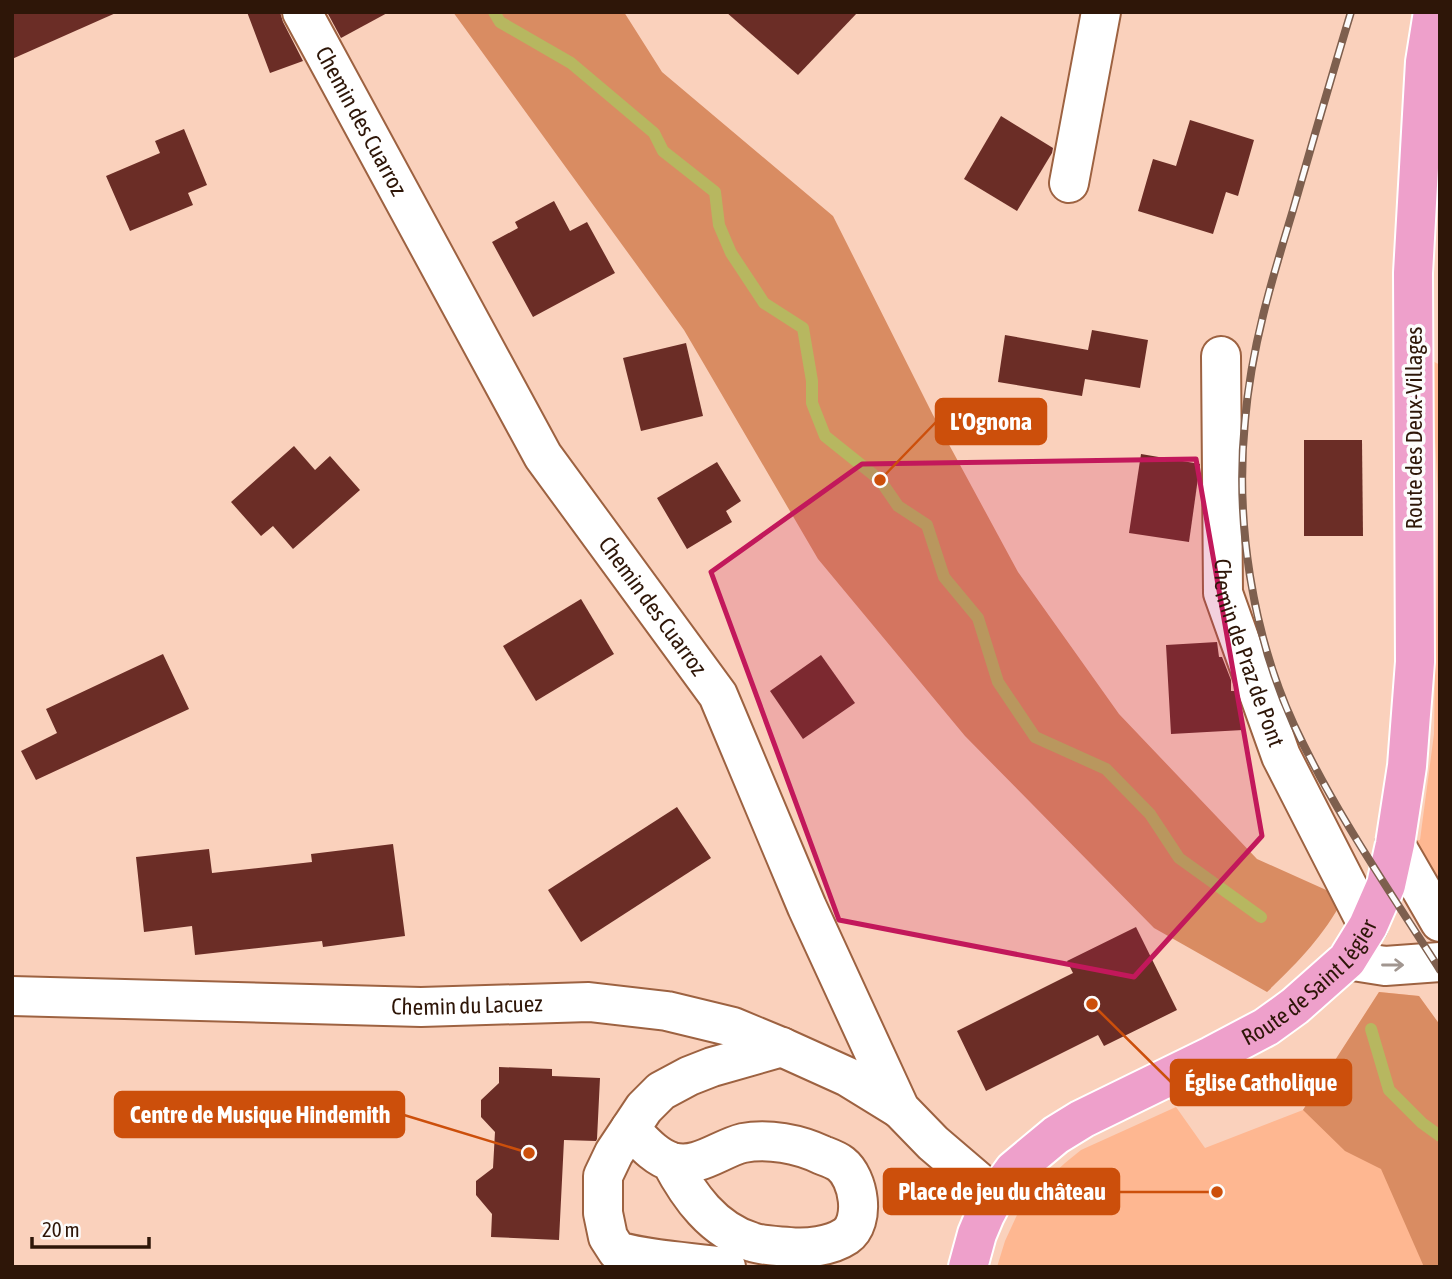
<svg xmlns="http://www.w3.org/2000/svg" width="1452" height="1279" viewBox="0 0 1452 1279" font-family="'Asap Condensed',sans-serif">
<rect width="100%" height="100%" fill="#fad1bc"/>
<g fill="#feb791">
<polygon points="1431,360 1440,365 1440,922 1395,844 1420,840 1434,734 1438,496"/>
<polygon points="1379,992 1419,996 1440,1025 1440,1267 997,1267 1005,1241 1017,1215 1038,1188 1065,1163 1081,1150 1176,1107 1205,1148 1303,1110"/>
</g>
<g fill="#d98c62">
<path d="M453,12H624L662,72L833,216L933,415L1018,572L1119,714L1257,859L1344,898C1322,938 1299,961 1267,992L1154,928L965,736L818,559L684,330Z"/>
<polygon points="1379,992 1419,996 1440,1025 1440,1267 1424,1267 1381,1169 1345,1151 1303,1110"/>
</g>
<g fill="none" stroke-linecap="round" stroke-linejoin="round">
<g stroke="#b7b760" stroke-width="12">
<polyline points="494,12 500,22 571,63 654,133 663,151 715,192 719,225 731,253 764,303 803,328 812,381 812,403 825,436 880,480 898,506 927,525 944,577 978,618 998,682 1035,737 1106,769 1150,814 1179,858 1261,917"/>
<polyline points="1371,1029 1389,1090 1422,1123 1440,1136"/>
</g>
</g>
<g fill="#6b2d26">
<polygon points="12,12 118,12 12,59"/>
<polygon points="247,12 280,12 283,22 303,61 270,73"/>
<polygon points="327,12 389,12 341,38"/>
<polygon points="726,12 858,12 798,75"/>
<polygon points="1001,116 1053,148 1052,153 1017,211 964,179"/>
<polygon points="1190,120 1254,140 1238,196 1226,192 1213,234 1138,211 1153,159 1176,166"/>
<polygon points="184,129 207,185 188,193 193,205 130,231 106,176 160,153 155,141"/>
<polygon points="554,201 570,231 587,222 615,273 533,317 492,242 518,228 515,222"/>
<polygon points="1092,330 1148,340 1140,388 1085,379 1082,396 998,382 1005,335 1088,350"/>
<polygon points="686,343 703,416 641,431 623,358"/>
<polygon points="1304,440 1362,440 1363,536 1304,536"/>
<polygon points="294,446 315,470 330,456 360,490 293,549 273,526 261,536 231,502"/>
<polygon points="1141,454 1200,464 1189,542 1129,533"/>
<polygon points="717,462 741,501 726,511 732,522 687,549 657,498"/>
<polygon points="581,599 614,654 536,701 503,646"/>
<polygon points="1217,642 1219,657 1222,657 1231,680 1231,691 1235,691 1242,711 1243,730 1171,734 1166,645"/>
<polygon points="163,654 189,709 36,780 21,751 57,733 46,709"/>
<polygon points="821,655 855,703 803,739 770,691"/>
<polygon points="677,807 711,858 581,942 548,890"/>
<polygon points="393,844 405,936 323,947 322,941 195,955 192,926 144,932 136,857 209,849 212,873 312,862 311,854"/>
<polygon points="1136,927 1177,1010 1104,1046 1098,1035 986,1091 957,1031 1073,973 1067,961"/>
<polygon points="499,1067 552,1069 552,1076 600,1078 597,1139 596,1141 564,1140 559,1240 491,1237 492,1214 476,1195 476,1181 493,1168 495,1132 481,1117 481,1100 499,1083"/>
</g>
<g fill="none" stroke-linecap="round" stroke-linejoin="round">
<defs>
<g id="minor">
<path id="s1" d="M302,12L543,456L718,695L807,907L900,1109L933,1143L995,1196"/>
<polyline points="1069,183 1101,12"/>
<path id="s2" d="M1221,356L1223,593L1281,756L1368,926"/>
<polyline points="1395,844 1440,922"/>
<polyline points="1347,960 1385,966 1440,962"/>
<path id="s3" d="M12,996L421,1007L589,1002L667,1011L733,1027L786,1049L848,1077L900,1109"/>
<path d="M630,1129C642,1141 655,1157 672,1162C698,1169 719,1149 743,1143C768,1138 799,1144 822,1155C827,1157 836,1160 841,1164C859,1178 866,1222 846,1236C831,1246 807,1249 789,1247C778,1246 763,1246 752,1242C713,1230 689,1196 671,1162"/>
<path d="M726,1267C690,1262 652,1261 617,1251L608,1237L603,1213V1176L614,1153L644,1108L661,1091L689,1076L712,1067L782,1047"/>
</g>
<g id="major">
<path id="s4" d="M968,1267L977,1234L985,1215L995,1196L1014,1170L1056,1135L1082,1119L1211,1056L1266,1027L1295,1006L1347,960L1368,926L1386,885L1395,844L1407,766L1415,662L1413,273L1425,62L1433,12"/>
</g>
</defs>
<use href="#minor" stroke="#9d6241" stroke-width="42"/>
<use href="#major" stroke="#fff" stroke-width="42"/>
<use href="#minor" stroke="#fff" stroke-width="38"/>
<use href="#major" stroke="#eea0cb" stroke-width="38"/>
<defs>
<path id="rail" d="M1351,12C1331,78 1312,144 1293,210C1272,279 1251,348 1245,421C1235,521 1252,633 1294,725C1334,811 1389,890 1440,970"/>
</defs>
<use href="#rail" stroke="#7e5f4e" stroke-width="8"/>
<use href="#rail" stroke="#fcfcfc" stroke-width="5" stroke-dasharray="16" stroke-linecap="butt"/>
</g>
<defs><path id="oneway-shaft" d="M-6 0H5M1.5-3L5.5 0L1.5 3" fill="none" stroke-width="1.6" stroke-linecap="round" stroke-linejoin="round" transform="scale(1.75)"/></defs>
<use stroke="#a19690" href="#oneway-shaft" transform="translate(1393 965)"/>
<path fill="#c2185b" fill-opacity="0.2" stroke="#c2185b" stroke-width="5" stroke-linejoin="round" d="M1196,459L1262,836L1134,977L839,920L711,572L862,464Z"/>
<g text-anchor="middle" dominant-baseline="central" stroke-width="7" stroke-linejoin="round" paint-order="stroke">
<g font-size="23" fill="#2e1608" stroke="#fcfcfc">
<text stroke="none"><textPath href="#s1" startOffset="124">Chemin des Cuarroz</textPath></text>
<text transform="translate(1414 428) rotate(-90)">Route des Deux-Villages</text>
<text stroke="none"><textPath href="#s1" startOffset="691">Chemin des Cuarroz</textPath></text>
<text stroke="none"><textPath href="#s2" startOffset="301">Chemin de Praz de Pont</textPath></text>
<text stroke="none"><textPath href="#s4" startOffset="462">Route de Saint Légier</textPath></text>
<text stroke="none"><textPath href="#s3" startOffset="455">Chemin du Lacuez</textPath></text>
</g>
</g>
<path fill="none" stroke="#cc4f0b" stroke-width="2.5" d="M880 480L936 422M1092 1004L1171 1082M529 1153L404 1115M1217 1192L1119 1192"/>
<g fill="#cc4f0b" stroke="#fcfcfc" stroke-width="2.5">
<circle cx="880" cy="480" r="7"/>
<circle cx="1092" cy="1004" r="7"/>
<circle cx="529" cy="1153" r="7"/>
<circle cx="1217" cy="1192" r="7"/>
</g>
<g fill="#cc4f0b" stroke="#cc4f0b" stroke-width="2.5">
<rect x="936" y="399" width="110" height="45" rx="7"/>
<rect x="1171" y="1060" width="180" height="45" rx="7"/>
<rect x="115" y="1092" width="289" height="45" rx="7"/>
<rect x="884" y="1169" width="235" height="45" rx="7"/>
</g>
<g font-size="24" text-anchor="middle" font-weight="bold" fill="#fff">
<text x="991" y="430">L'Ognona</text>
<text x="1261" y="1091">Église Catholique</text>
<text x="260" y="1123">Centre de Musique Hindemith</text>
<text x="1002" y="1200">Place de jeu du château</text>
</g>
<rect width="1452" height="1279" fill="none" stroke="#2e1608" stroke-width="28"/>
<path d="M32 1237v10h117v-10" fill="none" stroke="#2e1608" stroke-width="3.5"/>
<text x="42" y="1237" font-size="21" fill="#2e1608" stroke="#fcfcfc" stroke-width="5" paint-order="stroke">20 m</text>
</svg>
